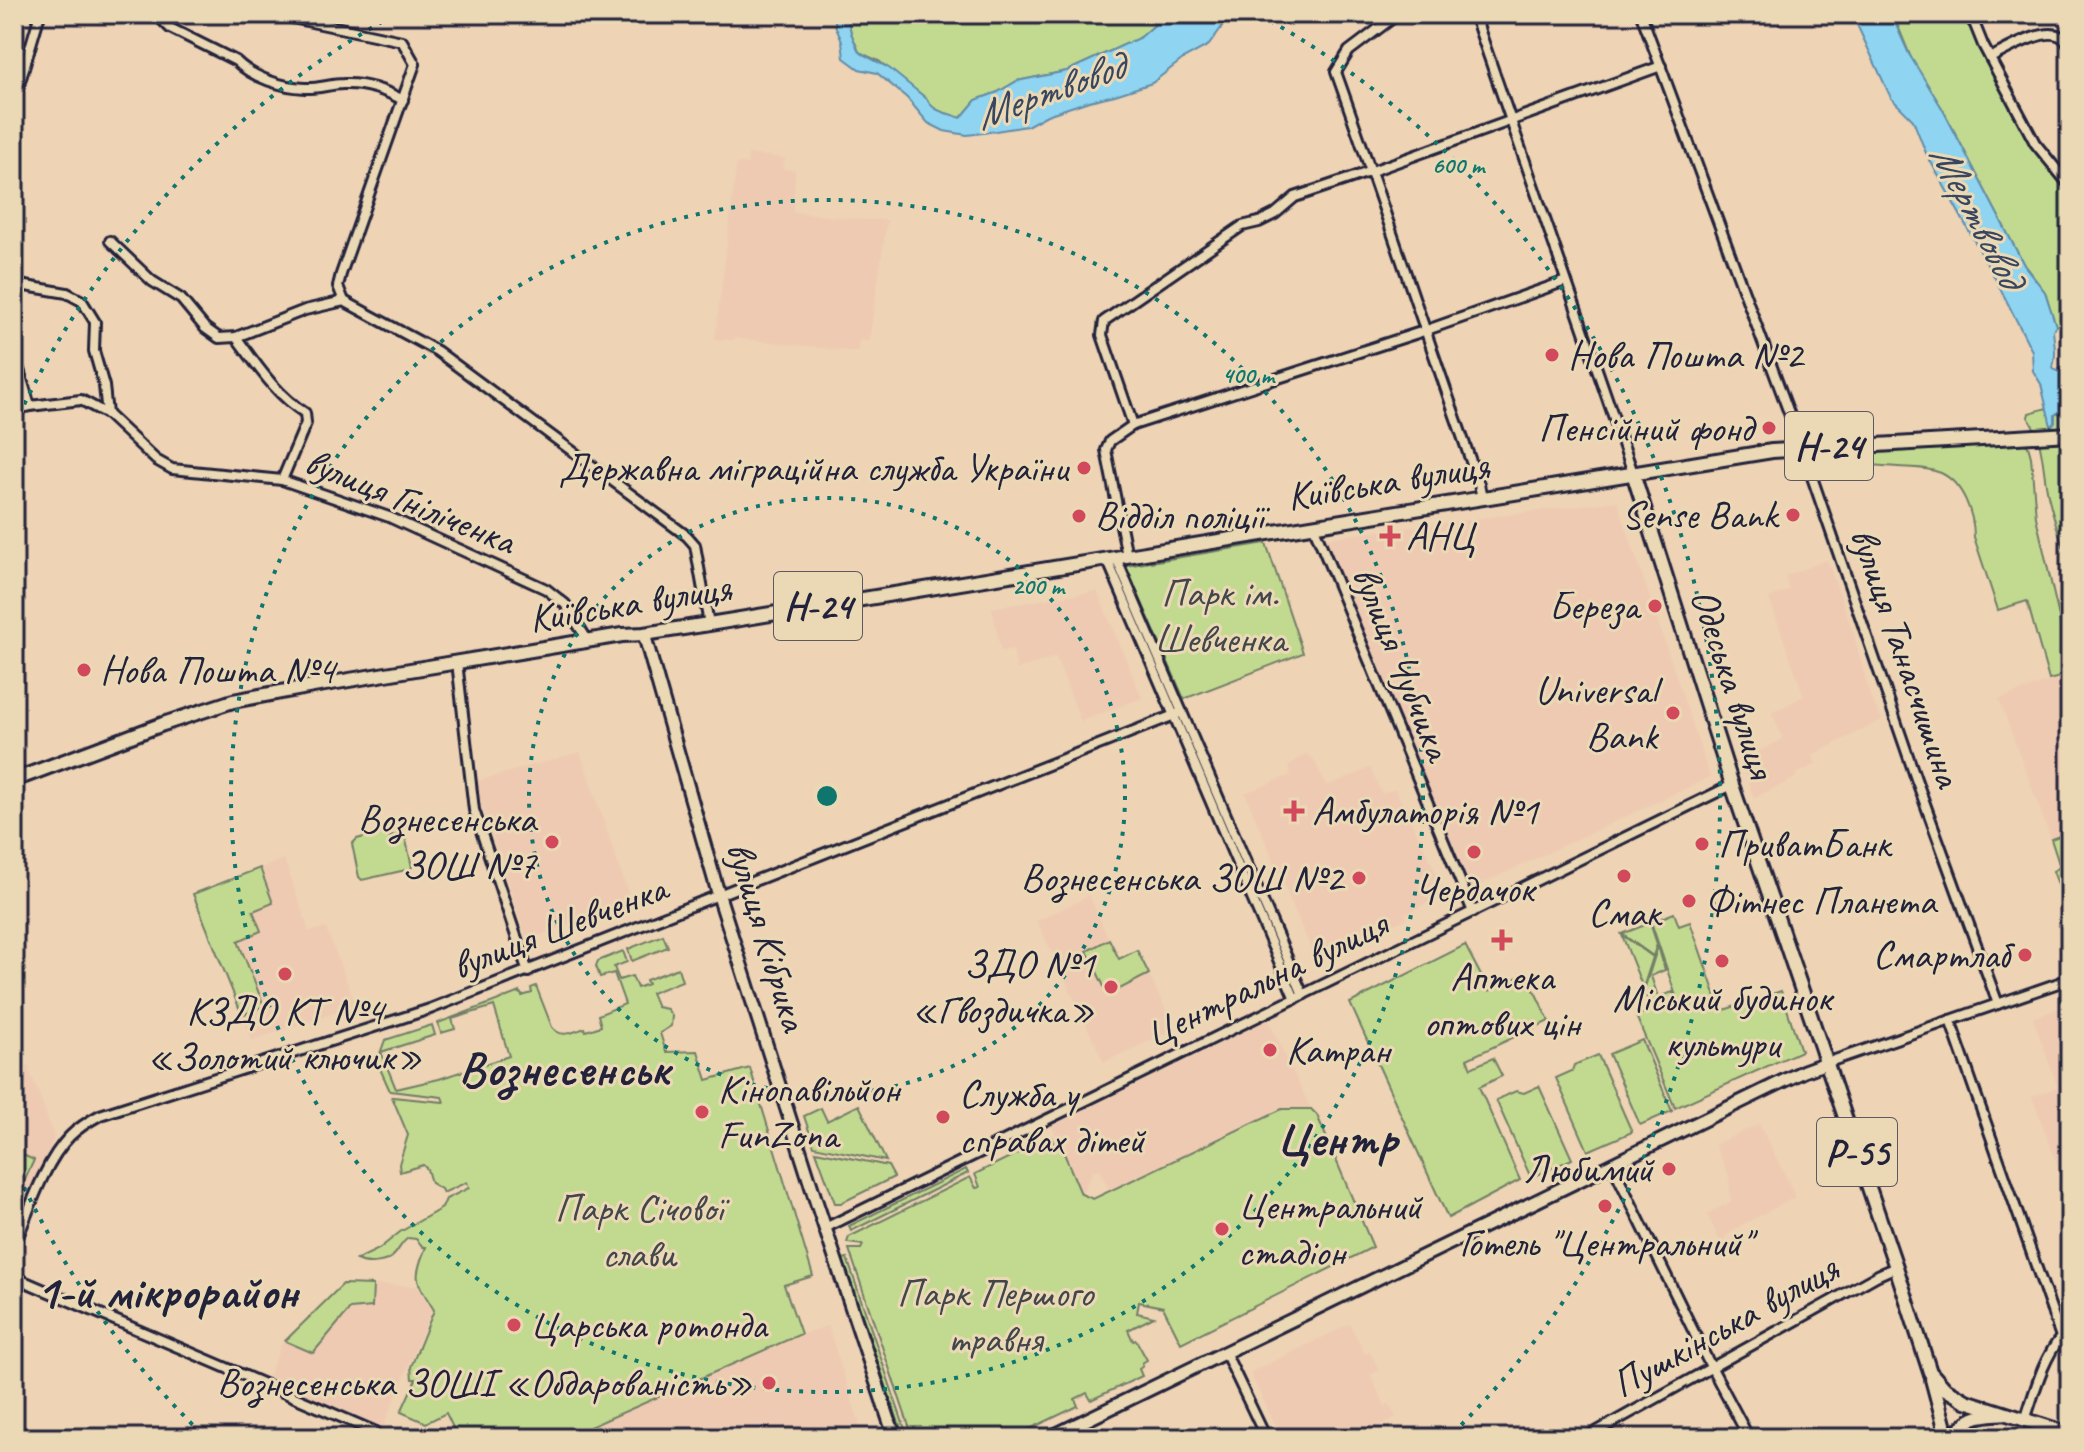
<svg xmlns="http://www.w3.org/2000/svg" width="2084" height="1452" viewBox="0 0 2084 1452" font-family="Caveat,sans-serif">
<rect width="100%" height="100%" fill="#eed3b5"/>
<filter id="ink" filterUnits="userSpaceOnUse"><feTurbulence type="fractalNoise" baseFrequency=".0125" numOctaves="2"/><feDisplacementMap in="SourceGraphic" scale="16" xChannelSelector="R" yChannelSelector="G"/><feConvolveMatrix kernelMatrix="1 2 1 2 8 2 1 2 1" color-interpolation-filters="sRGB"/></filter>
<g filter="url(#ink)">
<g fill="#eecab2">
<polygon points="748,154 785,158 783,169 795,170 793,212 863,220 887,220 869,341 859,340 858,352 735,338 733,340 715,339 737,163 747,164"/>
<polygon points="1617,501 1710,777 1468,890 1326,538"/>
<polygon points="1827,560 1853,631 1870,696 1882,720 1812,755 1816,764 1797,774 1795,778 1754,798 1740,761 1783,739 1772,713 1804,696 1769,598 1789,590 1785,576"/>
<polygon points="1097,591 1142,698 1081,721 1056,657 1017,669 1013,649 1001,651 992,608"/>
<polygon points="2070,674 2070,832 2051,839 1999,699"/>
<polygon points="580,752 631,902 527,940 474,782"/>
<polygon points="1305,754 1312,757 1327,786 1370,768 1382,794 1395,789 1446,893 1405,914 1407,918 1394,924 1391,921 1315,958 1245,793 1291,775 1289,766"/>
<polygon points="284,859 309,931 326,928 356,1006 252,1040 193,894"/>
<polygon points="1089,896 1118,959 1137,950 1175,1029 1104,1062 1037,921"/>
<polygon points="2070,1004 2070,1172 2062,1176 2032,1097 2058,1087 2033,1018"/>
<polygon points="1268,1020 1311,1109 1282,1109 1110,1191 1098,1168 1093,1171 1081,1194 1052,1126"/>
<polygon points="14,1035 39,1094 54,1138 14,1232"/>
<polygon points="1759,1124 1796,1197 1743,1224 1725,1236 1726,1239 1723,1240 1719,1239 1707,1214 1731,1202 1729,1175 1715,1145"/>
<polygon points="343,1284 417,1286 432,1310 382,1429 267,1380 282,1343"/>
<polygon points="1350,1324 1365,1354 1370,1352 1379,1370 1370,1375 1385,1406 1389,1404 1396,1417 1367,1432 1370,1438 1282,1438 1250,1373"/>
<polygon points="828,1326 864,1438 567,1438 801,1335"/>
</g>
<g fill="#c2da90" stroke="#727e66" stroke-width="2">
<path d="M847,14H1010L1052,22L1061,14H1167L1141,37L1067,71L1017,81L998,92L976,100L961,118C949,113 932,112 927,99L879,61L859,52L851,33Z"/>
<polygon points="1893,14 1966,14 2032,143 2070,191 2070,331 2062,323 2056,326 2045,292 2024,265 1942,108 1913,63"/>
<path d="M2047,408L2049,416L2061,413L2066,415L2067,418L2066,421C2070,442 2071,461 2068,481C2067,490 2071,497 2068,507L2070,514V568C2062,544 2054,520 2048,495C2042,468 2044,440 2028,417L2029,413Z"/>
<path d="M2019,441L2028,446L2031,457L2036,517L2070,665V674L2049,680L2027,601L1998,610L1974,537C1974,514 1963,483 1941,473C1927,467 1912,468 1898,467C1875,465 1852,464 1829,462L1822,458L1826,453Z"/>
<polygon points="1266,543 1303,653 1184,699 1126,566"/>
<polygon points="387,831 389,837 400,834 405,836 412,867 410,869 362,880 359,877 352,844 357,839"/>
<polygon points="2070,832 2070,892 2062,895 2053,871 2060,867 2051,839"/>
<polygon points="260,868 273,903 253,911 261,931 238,941 264,1006 242,1015 193,894"/>
<polygon points="1674,913 1679,926 1690,922 1721,1011 1781,991 1801,1051 1675,1108 1636,1016 1651,1010 1644,990 1658,946 1665,970 1651,976 1658,997 1673,992 1675,999 1677,999 1651,922"/>
<polygon points="1650,923 1657,944 1653,956 1622,934"/>
<polygon points="663,935 668,947 632,961 628,949"/>
<polygon points="1622,935 1653,957 1643,988"/>
<polygon points="1109,939 1119,959 1137,950 1149,974 1108,995 1087,951"/>
<polygon points="1465,945 1489,991 1526,973 1549,1021 1467,1059 1471,1068 1493,1058 1502,1076 1479,1087 1520,1180 1448,1218 1350,1003"/>
<path d="M623,951L627,962L614,967L619,980L632,976L637,988L648,984L646,980L678,968L682,981L651,993L657,1007L667,1009L672,1016L671,1026L660,1033L666,1052L698,1051L707,1080L750,1068L813,1276L784,1285L801,1334L565,1438H458L446,1413L426,1423L401,1412L416,1379H412L411,1367L434,1310C416,1280 412,1280 426,1247H423L416,1239L408,1238C401,1243 400,1248 395,1254C387,1264 367,1265 356,1260L379,1249L400,1232L442,1208L446,1199L469,1188L467,1182L443,1193L441,1189L431,1183L427,1169L423,1165L400,1172L399,1164L408,1135L392,1097L444,1102L442,1097L390,1091L377,1062L385,1040L432,1025L435,1035L381,1052L396,1089L439,1079L509,1056L494,1006L452,1019L455,1029L441,1033L438,1023L520,992L522,996L532,993L531,988L536,986L552,1027C561,1039 573,1032 585,1028L586,1031L601,1026L598,1015L625,1004L614,973L600,977L596,966L598,961Z"/>
<polygon points="1642,1040 1672,1111 1640,1125 1609,1054"/>
<polygon points="1598,1055 1632,1132 1588,1151 1556,1078 1572,1071 1574,1065"/>
<polygon points="1539,1086 1572,1159 1531,1178 1496,1100 1516,1091 1524,1093"/>
<polygon points="859,1105 886,1161 814,1146 804,1116 821,1108 827,1121"/>
<polygon points="1282,1109 1311,1109 1317,1115 1373,1247 1181,1343 1163,1307 1139,1302 1137,1313 1154,1317 1128,1330 1133,1341 1136,1340 1147,1360 1142,1363 1143,1366 1139,1369 1142,1376 1091,1400 1087,1393 1075,1399 1078,1406 1011,1438 913,1438 849,1249 861,1249 863,1245 847,1243 849,1237 970,1177 976,1188 980,1187 975,1174 1051,1137 1056,1148 1061,1146 1081,1194 1093,1199"/>
<polygon points="14,1151 34,1160 14,1204"/>
<polygon points="816,1151 888,1166 894,1177 841,1203 835,1203"/>
<polygon points="966,1169 968,1173 851,1231 849,1226"/>
<polygon points="847,1258 908,1438 904,1438 843,1259"/>
<polygon points="343,1284 373,1285 372,1307 350,1309 313,1353 285,1341"/>
</g>
<g fill="#8fd5f1" stroke="#638da8" stroke-width="2">
<path d="M834,14H847L851,33L859,52L889,68L927,99C932,112 949,113 961,118L976,100L998,92L1017,81L1067,71L1141,37L1167,14H1231L1209,45L1183,59L1152,83L1115,95L1089,101L1047,115L1027,126L983,133L967,135L944,131L928,123L907,98L877,73L859,69L844,58L842,41L836,28Z"/>
<path d="M1852,14H1891L1909,54L1942,108L2024,265L2045,292L2056,326L2053,330C2054,344 2057,353 2053,367L2055,370L2058,371L2070,357V442L2066,415L2057,413L2055,415V423L2051,426L2041,384L2033,371L2032,351L1996,280L1926,153L1913,120L1891,98Z"/>
</g>
<g fill="none" stroke-linecap="round" stroke-linejoin="round">
<defs>
<g id="minor">
<path d="M156,14L170,28L236,61C253,78 282,87 305,88C318,89 330,84 343,84C364,83 385,90 403,100"/>
<polyline points="273,14 402,41 415,64 341,274 338,286 344,301"/>
<path d="M1398,14L1349,51L1336,72C1385,209 1430,347 1479,484L1482,499"/>
<polyline points="1474,14 1633,473"/>
<polyline points="1641,14 1802,448 1916,779 1998,1004"/>
<polyline points="1967,14 1975,25 1983,45 2035,143 2070,186"/>
<path d="M1990,58C2006,50 2044,27 2060,36C2063,37 2068,43 2070,45"/>
<polyline points="14,102 40,14"/>
<polyline points="110,241 152,281 181,299 205,328 219,338 236,337 305,310 344,301 437,351 687,536 695,545 709,624"/>
<polyline points="14,284 67,293 82,301 95,322 94,351 104,386 107,414"/>
<path d="M236,337C257,365 275,394 305,413L306,423L282,480"/>
<polyline points="14,353 30,406"/>
<polyline points="14,410 30,406 81,400 107,414 156,460 172,469 282,480 389,517 546,589 565,604 588,641"/>
<polyline points="1133,425 1102,335 1104,321 1242,226 1259,222 1275,214 1295,197 1372,171 1661,66"/>
<polyline points="1313,525 1473,912"/>
<polyline points="1127,556 1106,450 1110,441 1133,425 1424,331 1566,281"/>
<polyline points="1116,558 1303,995"/>
<polyline points="1107,559 1295,999"/>
<polyline points="457,662 474,810 528,972"/>
<path d="M1950,1020L2061,1337C2042,1361 2035,1391 2025,1420"/>
<polyline points="1826,1063 2070,979"/>
<polyline points="1612,1164 1706,1357 1749,1438"/>
<polyline points="825,1228 1732,785"/>
<path d="M14,1247C28,1213 44,1162 70,1136C79,1127 89,1121 100,1115L430,1009L1182,712"/>
<polyline points="14,1277 376,1432"/>
<polyline points="1225,1352 1266,1438"/>
<polyline points="1585,1438 1878,1275 1896,1267"/>
</g>
<g id="secondary">
<polyline points="644,634 719,896 816,1201 895,1438"/>
<polyline points="1049,1438 1804,1071 1826,1063"/>
<path d="M1952,1438C1968,1417 1977,1415 2002,1414"/>
</g>
<g id="primary">
<polyline points="1633,473 1732,785 1896,1267 1930,1372 1944,1388 1966,1401 2070,1434"/>
<polyline points="14,780 163,724 233,701 313,686 622,635 644,634 709,624 1772,451 2070,434"/>
<polyline points="1932,1379 1944,1424 1944,1438"/>
</g>
</defs>
<use href="#minor" stroke="#22223b" stroke-width="14"/>
<use href="#secondary" stroke="#22223b" stroke-width="17"/>
<use href="#primary" stroke="#22223b" stroke-width="18"/>
<use href="#minor" stroke="#ebd8b5" stroke-width="8"/>
<use href="#secondary" stroke="#ebd8b5" stroke-width="11"/>
<use href="#primary" stroke="#ebd8b5" stroke-width="12"/>
</g>
</g>
<g fill="none" stroke="#0f766e" stroke-width="4" stroke-dasharray="4 8">
<circle cx="827" cy="796" r="298"/>
<circle cx="827" cy="796" r="596"/>
<path d="M201 1433A893 893 0 0 1 14 1166M14 426A893 893 0 0 1 394 15M1260 15A893 893 0 0 1 1453 1433"/>
</g>
<g fill="#d1495b" stroke="#ebd8b5" stroke-width="3">
<circle cx="1552" cy="355" r="8"/>
<circle cx="1769" cy="428" r="8"/>
<circle cx="1084" cy="468" r="8"/>
<circle cx="1793" cy="515" r="8"/>
<circle cx="1079" cy="516" r="8"/>
<path d="M1386 524h8v8h8v8h-8v8h-8v-8h-8v-8h8z"/>
<circle cx="1655" cy="606" r="8"/>
<circle cx="84" cy="670" r="8"/>
<circle cx="1673" cy="713" r="8"/>
<path d="M1290 799h8v8h8v8h-8v8h-8v-8h-8v-8h8z"/>
<circle cx="552" cy="842" r="8"/>
<circle cx="1702" cy="844" r="8"/>
<circle cx="1474" cy="852" r="8"/>
<circle cx="1624" cy="876" r="8"/>
<circle cx="1359" cy="878" r="8"/>
<circle cx="1689" cy="901" r="8"/>
<path d="M1498 928h8v8h8v8h-8v8h-8v-8h-8v-8h8z"/>
<circle cx="2025" cy="955" r="8"/>
<circle cx="1722" cy="961" r="8"/>
<circle cx="285" cy="974" r="8"/>
<circle cx="1111" cy="987" r="8"/>
<circle cx="1270" cy="1050" r="8"/>
<circle cx="702" cy="1112" r="8"/>
<circle cx="943" cy="1117" r="8"/>
<circle cx="1669" cy="1169" r="8"/>
<circle cx="1605" cy="1206" r="8"/>
<circle cx="1222" cy="1229" r="8"/>
<circle cx="514" cy="1325" r="8"/>
<circle cx="769" cy="1383" r="8"/>
</g>
<g text-anchor="middle" dominant-baseline="central" stroke-width="6" stroke-linejoin="round" paint-order="stroke">
<g fill="#ebd8b5" stroke="#5e5960" stroke-width="2">
<rect x="1785" y="412" width="88" height="68" rx="6"/>
<rect x="774" y="572" width="88" height="68" rx="6"/>
<rect x="1817" y="1118" width="80" height="68" rx="6"/>
</g>
<g font-size="38" font-weight="bold" fill="#22223b">
<text x="1829" y="446">Н-24</text>
<text x="818" y="606">Н-24</text>
<text x="1857" y="1152">Р-55</text>
</g>
<g font-size="40" fill="#22223b" stroke="#ebd8b5" text-anchor="start">
<text x="1568" y="355">Нова Пошта №2</text>
<text x="1753" y="428" text-anchor="end">Пенсійний фонд</text>
<text x="1068" y="468" text-anchor="end">Державна міграційна служба України</text>
<text x="1777" y="515" text-anchor="end">Sense Bank</text>
<text x="1095" y="516">Відділ поліції</text>
<text x="1406" y="536">АНЦ</text>
<text x="1639" y="606" text-anchor="end">Береза</text>
<text x="100" y="670">Нова Пошта №4</text>
<text x="1657" y="690" text-anchor="end">Universal<tspan x="1657" dy="46">Bank</tspan></text>
<text x="1312" y="811">Амбулаторія №1</text>
<text x="536" y="819" text-anchor="end">Вознесенська<tspan x="536" dy="46">ЗОШ №7</tspan></text>
<text x="1718" y="844">ПриватБанк</text>
<text x="1343" y="878" text-anchor="end">Вознесенська ЗОШ №2</text>
<text x="1474" y="889" text-anchor="middle">Чердачок</text>
<text x="1705" y="901">Фітнес Планета</text>
<text x="1624" y="913" text-anchor="middle">Смак</text>
<text x="2009" y="955" text-anchor="end">Смартлаб</text>
<text x="1095" y="964" text-anchor="end">ЗДО №1<tspan x="1095" dy="46">«Гвоздичка»</tspan></text>
<text x="1502" y="977" text-anchor="middle">Аптека<tspan x="1502" dy="46">оптових цін</tspan></text>
<text x="1722" y="998" text-anchor="middle">Міський будинок<tspan x="1722" dy="46">культури</tspan></text>
<text x="285" y="1011" text-anchor="middle">КЗДО КТ №4<tspan x="285" dy="46">«Золотий ключик»</tspan></text>
<text x="1286" y="1050">Катран</text>
<text x="718" y="1089">Кінопавільйон<tspan x="718" dy="46">FunZona</tspan></text>
<text x="959" y="1094">Служба у<tspan x="959" dy="46">справах дітей</tspan></text>
<text x="1653" y="1169" text-anchor="end">Любимий</text>
<text x="1238" y="1206">Центральний<tspan x="1238" dy="46">стадіон</tspan></text>
<text x="1605" y="1243" text-anchor="middle">Готель "Центральний"</text>
<text x="530" y="1325">Царська ротонда</text>
<text x="753" y="1383" text-anchor="end">Вознесенська ЗОШІ «Обдарованість»</text>
</g>
<g font-size="40" fill="#22223b" stroke="#ebd8b5">
<text transform="translate(1388 481) rotate(-9)">Київська вулиця</text>
<text transform="translate(410 501) rotate(22)">вулиця Гніліченка</text>
<text transform="translate(630 603) rotate(-9)">Київська вулиця</text>
<text transform="translate(1906 657) rotate(71)">вулиця Танасчишина</text>
<text transform="translate(1402 663) rotate(68)">вулиця Чубчика</text>
<text transform="translate(1733 683) rotate(72)">Одеська вулиця</text>
<text transform="translate(559 927) rotate(-21)">вулиця Шевченка</text>
<text transform="translate(767 936) rotate(73)">вулиця Кібрика</text>
<text transform="translate(1266 979) rotate(-26)">Центральна вулиця</text>
<text transform="translate(1725 1326) rotate(-29)">Пушкінська вулиця</text>
</g>
<g font-size="40" fill="#42474c" stroke="#ebd8b5">
<text x="1220" y="593">Парк ім.<tspan x="1220" dy="46">Шевченка</tspan></text>
<text x="639" y="1208">Парк Січової<tspan x="639" dy="46">слави</tspan></text>
<text x="995" y="1293">Парк Першого<tspan x="995" dy="46">травня</tspan></text>
</g>
<g font-size="42" font-style="italic" fill="#38465f" stroke="#ebd8b5">
<text transform="translate(1049 91) rotate(-20)">Мертвовод</text>
<text transform="translate(1977 215) rotate(62)">Мертвовод</text>
</g>
<g font-size="48" font-weight="bold" fill="#22223b" stroke="#ebd8b5">
<text x="564" y="1069">Вознесенськ</text>
<text x="1337" y="1139">Центр</text>
<text x="167" y="1292">1-й мікрорайон</text>
</g>
</g>
<circle cx="827" cy="796" r="12" fill="#0f766e" stroke="#ebd8b5" stroke-width="4"/>
<g font-size="24" text-anchor="middle" font-weight="bold" fill="#0f766e" stroke="#ebd8b5" stroke-width="6" stroke-linejoin="round" paint-order="stroke">
<text x="1458" y="173">600 m</text>
<text x="1248" y="383">400 m</text>
<text x="1038" y="594">200 m</text>
</g>
<rect width="2084" height="1452" fill="none" stroke="#ebd8b5" stroke-width="48"/>
<rect x="24" y="24" width="2036" height="1404" fill="none" stroke="#22223b" stroke-width="3" filter="url(#ink)"/>
</svg>
